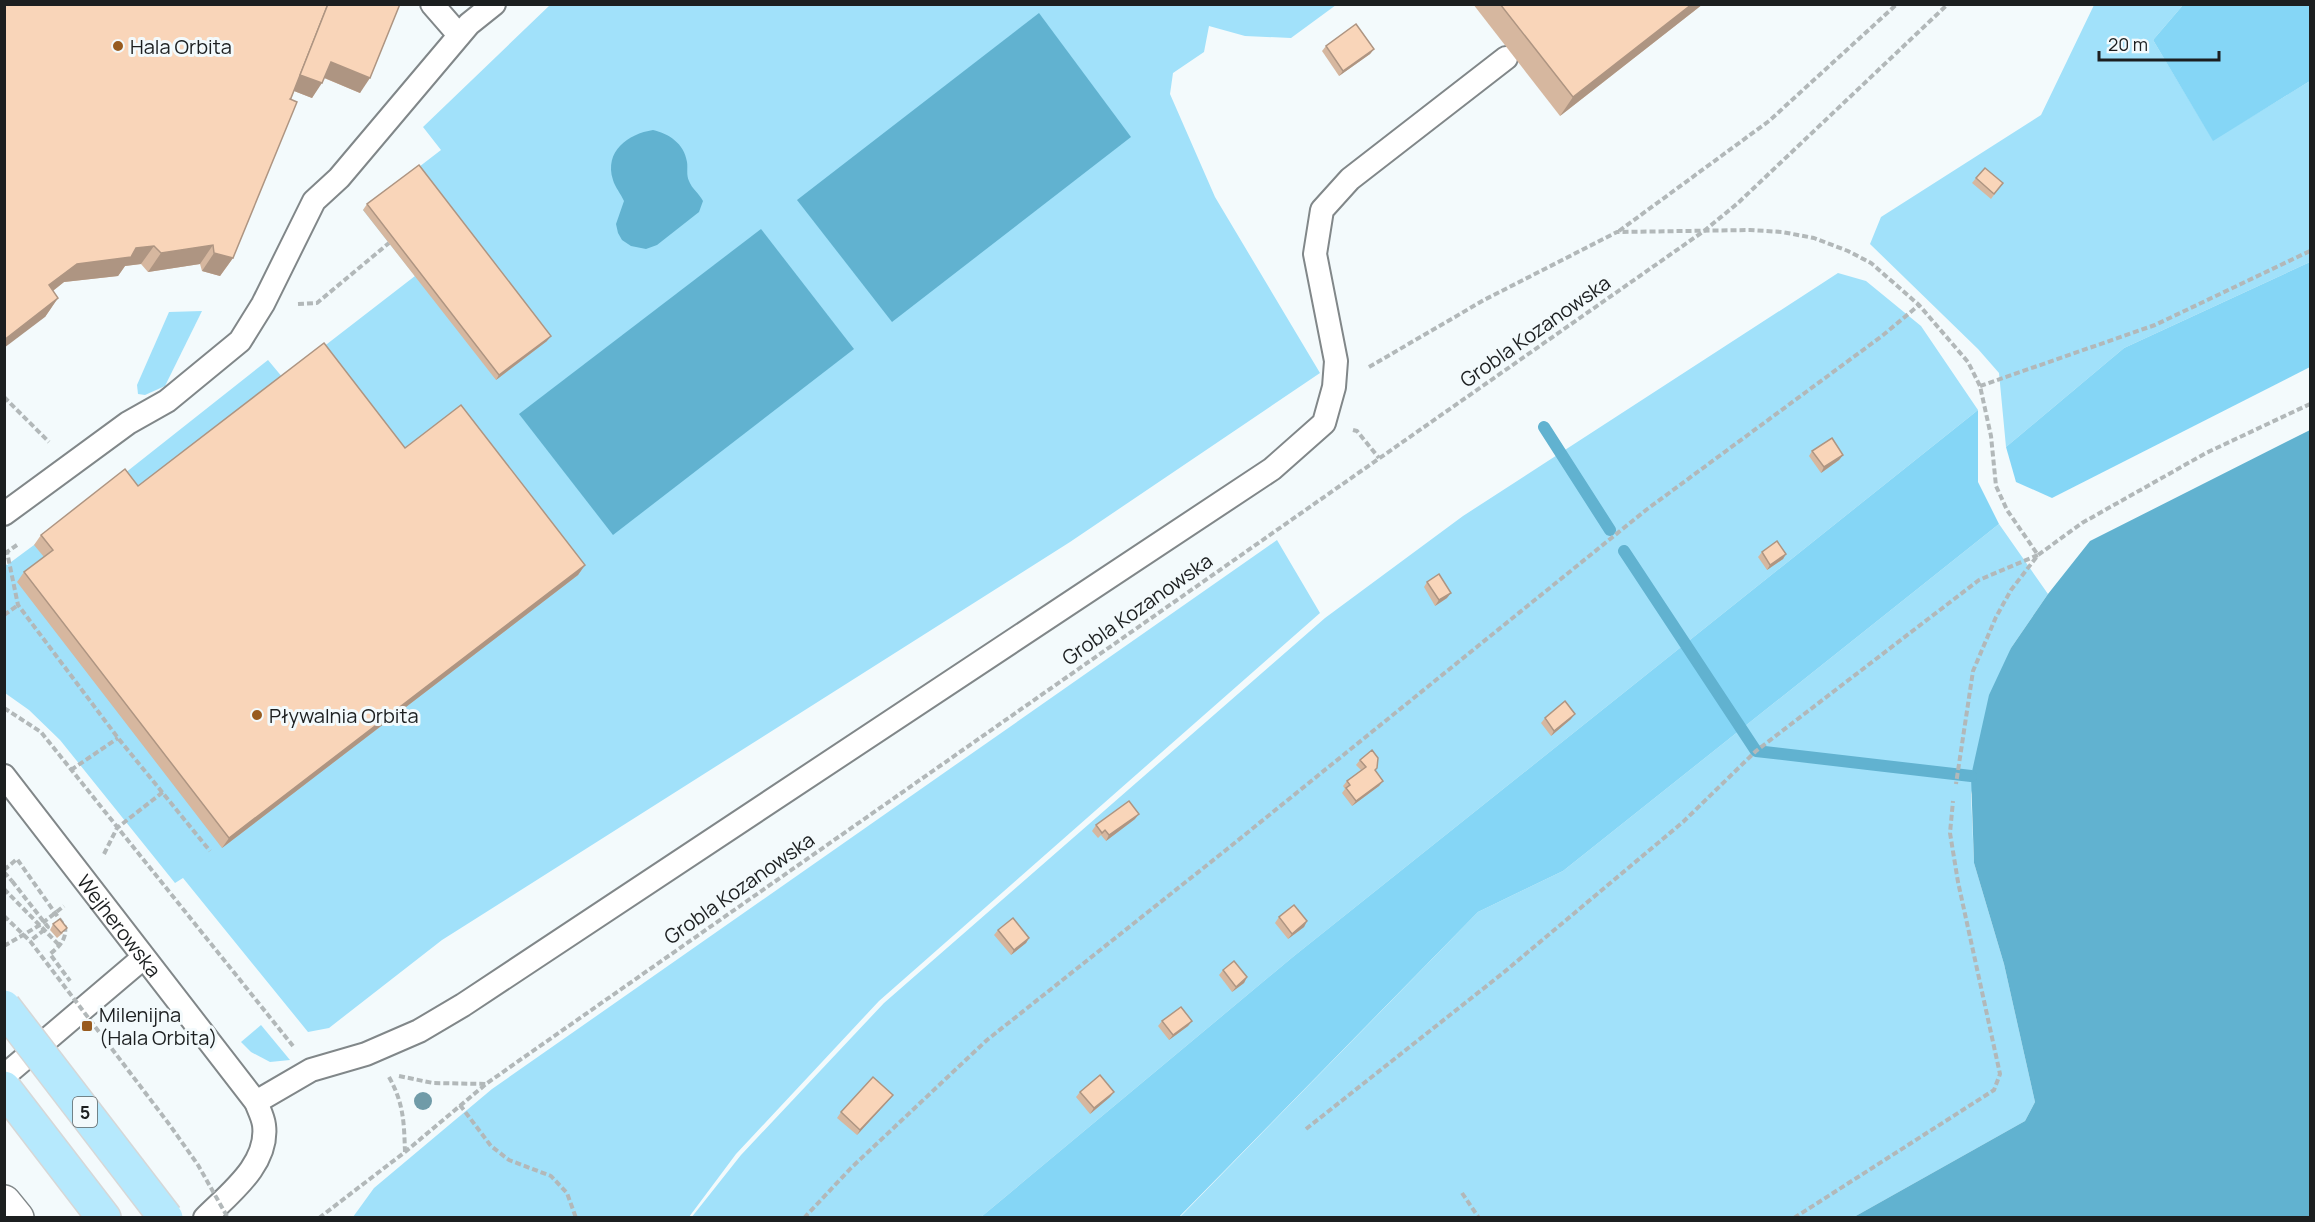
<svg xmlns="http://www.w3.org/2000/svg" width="2315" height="1222" viewBox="0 0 2315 1222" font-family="Manrope,sans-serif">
<rect width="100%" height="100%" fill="#f3fafc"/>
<g fill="#a1e1fa">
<polygon points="550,5 1336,5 1291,38 1245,36 1209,26 1204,52 1173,73 1170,94 1215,197 1320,373 1070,542 442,940 329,1028 308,1032 183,878 175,883 60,740 29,710 5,693 4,563 7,565 34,545 268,360 283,378 415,276 363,210 441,150 423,127"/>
<polygon points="2094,5 2183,5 2153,40 2213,140 2310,81 2310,262 2124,348 2006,447 1999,373 1978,349 1870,244 1881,217 2041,115"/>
<polygon points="1838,273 1866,281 1921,326 1978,410 1294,956 981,1217 691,1218 741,1155 884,1003 1325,618 1463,516"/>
<polygon points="202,311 165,386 145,395 138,394 137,385 169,312"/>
<polygon points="1999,524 2048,594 2011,648 1971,794 1974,863 2004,964 2035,1102 2025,1121 1854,1217 1179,1218 1478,912 1563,871"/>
<polygon points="1277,540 1320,613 879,1001 736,1154 689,1217 353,1217 374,1188 492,1089"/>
<polygon points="261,1025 290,1060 270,1062 251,1052 241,1042"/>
</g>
<g fill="#85d6f6">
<polygon points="2183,5 2310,5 2310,81 2213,141 2153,40"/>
<polygon points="2310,262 2310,367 2052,498 2016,482 2006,447 2124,348"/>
<polygon points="1978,410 1978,482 1999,524 1563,871 1478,912 1179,1217 981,1217 1294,956"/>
</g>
<g fill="#61b2d0">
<polygon points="1039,13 1131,137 892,322 797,200"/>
<path d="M653,130C669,134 684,143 687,162C688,168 686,175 689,181C692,189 699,193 703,201L699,212L657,245L646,249L631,246L622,240L618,233L616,224L624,201C621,194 615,187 613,180C604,151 628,134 653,130Z"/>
<polygon points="761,229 854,349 613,535 519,414"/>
<polygon points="2310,430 2310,1217 1854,1217 2025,1121 2035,1102 2004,964 1974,863 1971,776 1989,695 2011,648 2048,594 2090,541"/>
</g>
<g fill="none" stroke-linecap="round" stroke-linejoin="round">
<g stroke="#61b2d0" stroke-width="12">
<polyline points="1544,427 1610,530"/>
<polyline points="1624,551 1756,751 1971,776"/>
</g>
<defs>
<g id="lane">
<polyline points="432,4 459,35"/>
<polyline points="4,514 128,423 167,401 240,341 263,304 314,201 339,178 469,24 494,4"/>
<path id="s1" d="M4,776L256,1102C259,1110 263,1117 264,1125C269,1164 230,1193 205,1218"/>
<polyline points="4,1076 143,958"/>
<polyline points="256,1102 311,1070 366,1054 419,1031 463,1005 1272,469 1324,423 1334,387 1336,361 1315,254 1322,210 1350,179 1506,58"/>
</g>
<polyline id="street" points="4,1202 17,1218"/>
<polyline id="primary" points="4,1088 104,1218"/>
</defs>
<use href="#lane" stroke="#818789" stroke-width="26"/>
<use href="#street" stroke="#818789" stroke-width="36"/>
<use href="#primary" stroke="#d6d7d7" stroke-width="36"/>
<g stroke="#b2b8b9" stroke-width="4" stroke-dasharray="6 3" stroke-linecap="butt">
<polyline points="1619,231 1769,121 1897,4"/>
<polyline points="298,304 317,303 389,243"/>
<polyline points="1369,367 1484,300 1617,232 1750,230 1782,232 1814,238 1848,251 1871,263 1919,305 1968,362 1980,386 1991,436 1996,486 2007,510 2038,555 2082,523 2206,453 2310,404"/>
<polyline points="1980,386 2155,325 2310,251"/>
<polyline points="4,397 49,442"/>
<polyline points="1353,430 1357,431 1379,458"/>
<polyline points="17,545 7,552 18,605 118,738 210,851"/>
<polyline points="4,615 18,605"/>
<polyline points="4,708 41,732 293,1046"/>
<polyline points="71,770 118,738"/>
<polyline points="104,854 117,828 163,792"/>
<path d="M4,870L17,859L65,927C67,939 59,947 50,954L70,981"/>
<polyline points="4,872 12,881"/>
<polyline points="4,889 60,946"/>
<polyline points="4,946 40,925 64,906"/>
<polyline points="399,1076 433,1083 486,1084"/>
<path d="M389,1077C404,1104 404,1123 405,1152"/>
<polyline points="460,1105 491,1146 509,1160 551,1176 567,1193 576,1218"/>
<polyline points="1306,1129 1503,973 1683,822 1756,751 1979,580 2038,555 2011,590 1996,617 1973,671 1956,784"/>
<polyline points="1462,1193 1479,1218"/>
<polyline points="319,1218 405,1152 486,1084 510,1067 1704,231 1738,203 1948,4"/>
<polyline points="804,1218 851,1168 987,1040 1226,850 1646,510 1882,336 1919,305"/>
<polyline points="1794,1218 1994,1090 2000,1074 1958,882 1950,833 1953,801"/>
</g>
<use href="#lane" stroke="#fff" stroke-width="22"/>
<use href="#street" stroke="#fff" stroke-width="33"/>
<use href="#primary" stroke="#b6e9fd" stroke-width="33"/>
<defs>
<polyline id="primary-bridge" points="4,1007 166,1218"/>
</defs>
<use href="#primary-bridge" stroke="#d6d7d7" stroke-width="36" stroke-linecap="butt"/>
<g stroke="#b2b8b9" stroke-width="4" stroke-dasharray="6 3" stroke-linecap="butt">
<polyline points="12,881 48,927 30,941"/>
<polyline points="4,916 30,941 169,1124 198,1165 228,1218"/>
</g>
<use href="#primary-bridge" stroke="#b6e9fd" stroke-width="33"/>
</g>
<circle fill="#709ba8" cx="423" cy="1101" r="9"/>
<g fill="#d6b79f">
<polygon points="4,4 400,4 360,93 324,78 312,98 294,91 233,258 220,276 202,271 200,264 148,272 141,264 125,266 118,276 64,282 53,291 58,298 45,317"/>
<polygon points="1473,4 1703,4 1560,116"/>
<polygon points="1326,46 1374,49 1370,54 1339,76 1322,51"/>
<polygon points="1976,178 2003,183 1991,199 1972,183"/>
<polygon points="367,204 547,341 496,380 363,210"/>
<polygon points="405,448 585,565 578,575 222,848 17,582 24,572 44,557 34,545 41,535 138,486"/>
<polygon points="1812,451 1843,455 1839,460 1821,473 1809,456"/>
<polygon points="1762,552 1786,554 1783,559 1767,570 1758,557"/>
<polygon points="1427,582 1447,598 1435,606 1424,587"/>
<polygon points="1545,718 1571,719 1551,736 1541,723"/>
<polygon points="1360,760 1377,768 1375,771 1383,781 1379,786 1352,806 1342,793 1345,789 1343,786 1347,781 1361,770 1356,765"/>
<polygon points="1135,819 1106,841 1101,835 1098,838 1092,831 1096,825"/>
<polygon points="1279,917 1307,921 1304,927 1288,939 1275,923"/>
<polygon points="53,924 63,933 57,938 50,930"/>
<polygon points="998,930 1029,938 1026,943 1011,955 994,935"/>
<polygon points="1223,970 1247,977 1244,983 1232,992 1219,975"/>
<polygon points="1162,1021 1192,1021 1188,1026 1169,1040 1158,1026"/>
<polygon points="1080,1092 1114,1092 1110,1097 1090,1114 1076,1097"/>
<polygon points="889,1100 857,1135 837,1118 841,1112"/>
</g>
<g fill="#ae9582">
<polygon points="1692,4 1703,4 1560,116 1573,97"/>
<polygon points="1374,49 1370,54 1339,76 1343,71"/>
<polygon points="331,62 370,78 360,93 320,76"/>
<polygon points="299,75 322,83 312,98 289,89"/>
<polygon points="213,245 200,264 148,272 161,253"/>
<polygon points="154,246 141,264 125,266 118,276 64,282 36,304 49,285 77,264 136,248"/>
<polygon points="214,253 233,258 220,276 202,271"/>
<polygon points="58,298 45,317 4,348 4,340"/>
<polygon points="551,336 547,341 496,380 499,375"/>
<polygon points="1843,455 1839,460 1821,473 1824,467"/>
<polygon points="1786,554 1783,559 1767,570 1770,565"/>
<polygon points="585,565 578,575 222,848 229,838"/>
<polygon points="1451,593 1447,598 1435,606 1439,600"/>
<polygon points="1575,714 1571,719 1551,736 1554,731"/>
<polygon points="1383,781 1379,786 1352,806 1356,801"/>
<polygon points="1139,814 1135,819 1106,841 1109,835"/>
<polygon points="1307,921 1304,927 1288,939 1292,934"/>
<polygon points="1029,938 1026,943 1011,955 1014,950"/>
<polygon points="1247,977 1244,983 1232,992 1236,987"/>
<polygon points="1192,1021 1188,1026 1169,1040 1173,1035"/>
<polygon points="1114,1092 1110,1097 1090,1114 1094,1108"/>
<polygon points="893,1095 889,1100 857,1135 860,1130"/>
</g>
<g fill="#f9d5b9" stroke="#ae9582" stroke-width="1.5">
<polygon points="4,4 328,4 291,98 290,99 297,102 233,258 214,253 213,245 161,253 154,246 136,248 131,257 77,264 49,285 58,298 4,340"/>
<polygon points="328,4 400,4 370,78 331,62 322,83 300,75"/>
<polygon points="1500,4 1692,4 1573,97"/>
<polygon points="1356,24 1374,49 1343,71 1326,46"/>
<polygon points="419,165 551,336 499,375 367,204"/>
<polygon points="1985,168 2003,183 1994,194 1976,178"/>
<polygon points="324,343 405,448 461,405 585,565 229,838 24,572 53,550 41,535 125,469 138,486"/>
<polygon points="1832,438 1843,455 1824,467 1812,451"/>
<polygon points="1777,541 1786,554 1770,565 1762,552"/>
<polygon points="1439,574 1451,593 1439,600 1427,582"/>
<polygon points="1565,701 1575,714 1554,731 1545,718"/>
<polygon points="1372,750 1378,758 1377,768 1375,770 1383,781 1356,801 1346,788 1350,785 1347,781 1366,767 1360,760"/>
<polygon points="1129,801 1139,814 1109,835 1105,830 1102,833 1096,825"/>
<polygon points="1294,905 1307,921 1292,934 1279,917"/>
<polygon points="1013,918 1029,938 1014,950 998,930"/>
<polygon points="60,919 67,928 61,933 53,924"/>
<polygon points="1234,961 1247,977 1236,987 1223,970"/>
<polygon points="1181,1007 1192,1021 1173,1035 1162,1021"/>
<polygon points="1100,1075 1114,1092 1094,1108 1080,1092"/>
<polygon points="873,1077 893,1095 860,1130 841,1112"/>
</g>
<g fill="#985b1f" stroke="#f3fafc" stroke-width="2">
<circle cx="118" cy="46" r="6"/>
<circle cx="257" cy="715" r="6"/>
<rect x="81" y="1020" width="12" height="12" rx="3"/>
</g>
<g text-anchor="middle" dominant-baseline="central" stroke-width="6" stroke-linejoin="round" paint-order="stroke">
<rect fill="#f3fafc" stroke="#5c6162" stroke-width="1.5" x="73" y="1097" width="24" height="30" rx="4.5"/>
<g font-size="18" font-weight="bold" fill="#1c1f20">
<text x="85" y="1112">5</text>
</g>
<g font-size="20" fill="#1c1f20" stroke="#f3fafc" text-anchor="start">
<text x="130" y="46">Hala Orbita</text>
<text x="269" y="715">Pływalnia Orbita</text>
<text x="99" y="1014">Milenijna<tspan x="99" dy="23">(Hala Orbita)</tspan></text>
</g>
<g font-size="20" fill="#1c1f20" stroke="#f3fafc">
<text transform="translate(1535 331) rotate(-35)">Grobla Kozanowska</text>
<text transform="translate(1137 609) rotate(-35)">Grobla Kozanowska</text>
<text transform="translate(739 888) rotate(-35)">Grobla Kozanowska</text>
<text stroke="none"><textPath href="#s1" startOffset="189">Wejherowska</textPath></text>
</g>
</g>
<rect width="2315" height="1222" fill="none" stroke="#1c1f20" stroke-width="12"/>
<path d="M2099 51v9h120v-9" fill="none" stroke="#1c1f20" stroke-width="3"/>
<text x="2108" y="51" font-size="18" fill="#1c1f20" stroke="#f3fafc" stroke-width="4.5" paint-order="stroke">20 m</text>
</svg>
